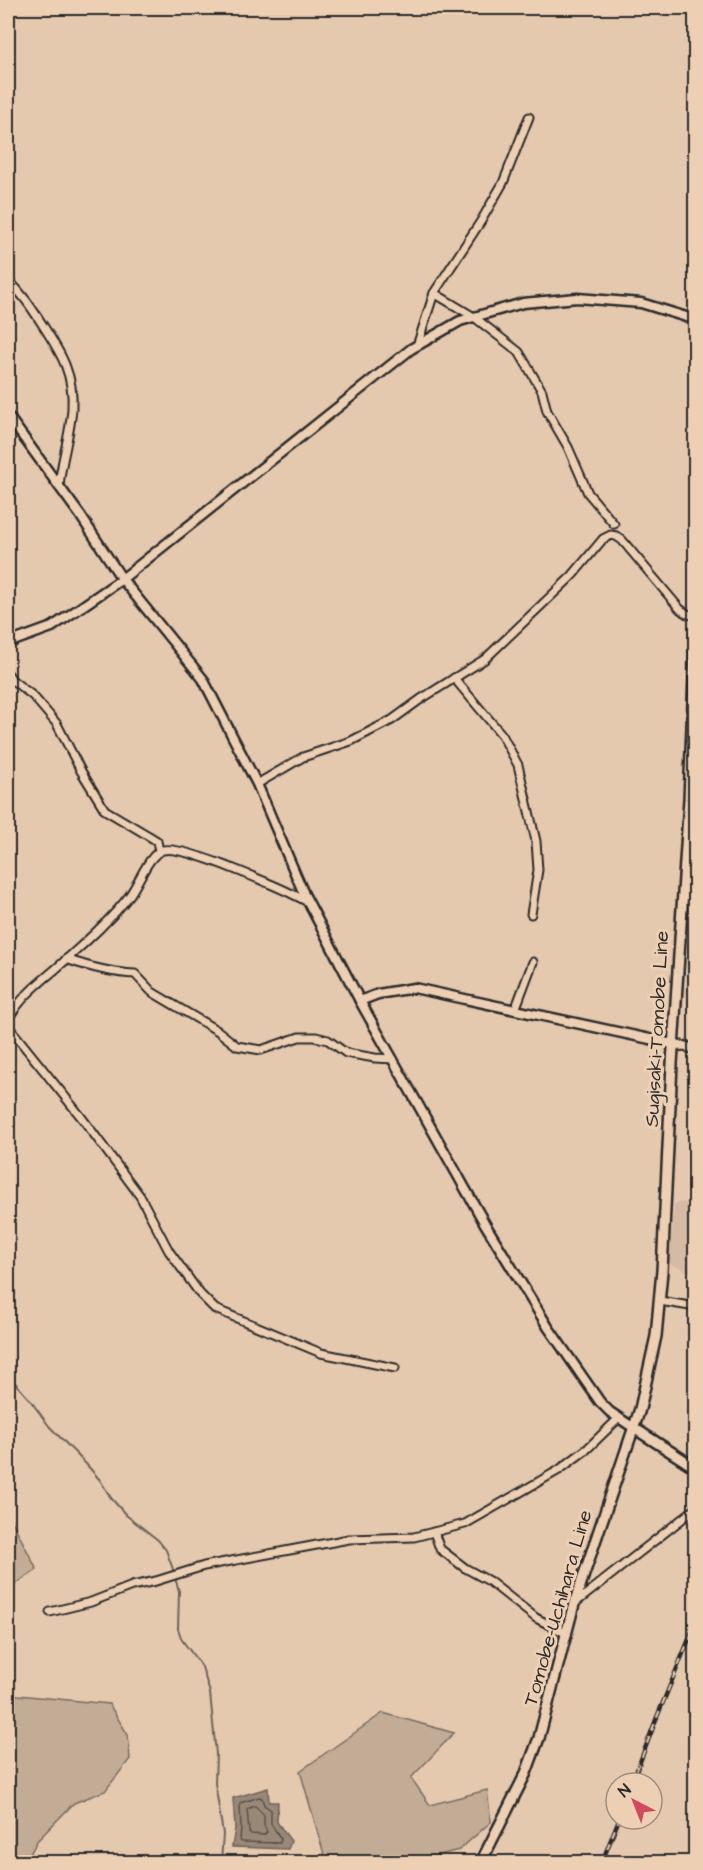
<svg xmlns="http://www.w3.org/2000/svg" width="703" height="1870" viewBox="0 0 703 1870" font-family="'Architects Daughter',sans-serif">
<rect width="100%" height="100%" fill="#e5c9af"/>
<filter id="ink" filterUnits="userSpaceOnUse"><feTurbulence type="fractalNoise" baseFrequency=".0167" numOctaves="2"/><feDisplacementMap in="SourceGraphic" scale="12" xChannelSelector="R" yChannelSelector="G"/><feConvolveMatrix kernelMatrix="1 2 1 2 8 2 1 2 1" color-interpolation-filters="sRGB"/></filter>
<g filter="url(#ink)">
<g fill="#d5bba3">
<polygon points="695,858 696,973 695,973 687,970"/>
<polygon points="689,1166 695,1166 695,1275 669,1263 674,1204 689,1202"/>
</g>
<g fill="#c3ac96" stroke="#776c60" stroke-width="1.5">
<polygon points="8,1513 37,1570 8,1589"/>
<polygon points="8,1694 109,1704 128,1735 130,1759 105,1791 74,1803 37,1841 26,1862 8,1862"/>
<polygon points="383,1713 454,1733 411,1778 430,1805 487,1790 491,1822 459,1850 411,1862 321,1862 324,1854 300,1771"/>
</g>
<polygon fill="#998878" stroke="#6d6359" stroke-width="1.5" points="268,1788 269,1802 278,1802 277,1822 291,1841 288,1849 232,1847 235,1828 233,1798"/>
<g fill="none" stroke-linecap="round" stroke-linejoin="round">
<g stroke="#57504a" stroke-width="1.5">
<polygon points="259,1797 262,1798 264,1805 271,1810 271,1824 281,1839 280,1843 242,1842 240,1840 241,1828 240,1803"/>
<polygon points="255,1806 264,1815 264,1825 267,1832 264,1835 251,1834 249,1832 247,1809"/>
</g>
<g stroke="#6d6359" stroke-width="2">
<polyline points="8,1375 30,1400 49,1426 86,1464 100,1480 111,1498 126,1515 158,1540 166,1550 174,1572"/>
<polyline points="175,1578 179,1591 178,1629 182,1640 202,1667 210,1693 216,1754 215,1783 223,1834 221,1862"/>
</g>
<defs>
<g id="minor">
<path d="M8,280C23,294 33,310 44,327C62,355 74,375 72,409C70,436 61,461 59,487"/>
<polyline points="434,293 474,317 519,352 542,391 547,411 568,447 588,493 614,524"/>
<polyline points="417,346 434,293 481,221 503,183 529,117"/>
<polyline points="8,674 12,680 33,696 57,724 81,771 105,810 149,836 157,841 159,851"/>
<polyline points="454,678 502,735 518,765 536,841 538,870 531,914"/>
<polyline points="257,784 303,757 351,741 392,720 421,699 485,659 572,576 603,539 611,535 616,536 622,540 680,609 687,614 696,616"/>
<path d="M66,959C89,967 110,973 135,974L152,992L218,1031L237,1046L261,1050L299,1037H316L328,1040L346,1053L375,1058L393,1059"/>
<polyline points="515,1010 533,962"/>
<path d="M8,1019C23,995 37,985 58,967C80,947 111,920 129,896C138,885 149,853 163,850C185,845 286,890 308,902"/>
<polyline points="8,1026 82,1118 140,1196 169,1251 200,1294 215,1309 321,1353 395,1368"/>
<polyline points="660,1301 696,1307"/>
<polyline points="434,1532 440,1549 465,1568 489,1581 536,1618 567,1634"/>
<polyline points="574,1604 696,1508"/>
<polyline points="50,1612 91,1602 132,1586 156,1581 204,1566 349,1539 414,1537 465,1524 559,1470 587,1449 619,1418"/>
</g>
<g id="tertiary">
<polyline points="8,416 80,515 122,579 203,679 257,784 304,894 360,1001 485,1224 548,1327 600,1402 610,1412 634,1428"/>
<polyline points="8,643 52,627 122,579 411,349 460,321 523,303 577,298 641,303 696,320"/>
<polyline points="360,1001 378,994 414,988 696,1049"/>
</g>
<g id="secondary">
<polyline points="634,1428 696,1468"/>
<polyline points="481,1862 526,1773 539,1738 574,1604 640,1409 656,1336 662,1271 672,1064 689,799 696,630"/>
</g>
</defs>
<use href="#minor" stroke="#2b2b2b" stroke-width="11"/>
<use href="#tertiary" stroke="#2b2b2b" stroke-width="13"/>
<use href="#secondary" stroke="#2b2b2b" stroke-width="14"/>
<use href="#minor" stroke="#edd0b4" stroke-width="7"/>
<use href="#tertiary" stroke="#edd0b4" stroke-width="8"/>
<use href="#secondary" stroke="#edd0b4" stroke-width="9"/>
<defs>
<g id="rail">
<polyline points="632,1783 657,1717 696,1622"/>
<polyline points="602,1862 619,1819"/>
</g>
</defs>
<use href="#rail" stroke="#2b2b2b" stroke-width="4.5"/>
<use href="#rail" stroke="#edd0b4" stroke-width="2" stroke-dasharray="7" stroke-linecap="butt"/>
</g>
</g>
<g text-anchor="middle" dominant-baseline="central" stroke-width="6" stroke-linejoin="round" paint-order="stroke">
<g font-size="20" fill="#2b2b2b" stroke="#edd0b4">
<text transform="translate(657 1029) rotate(-87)">Sugisaki-Tomobe Line</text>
<text transform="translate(558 1608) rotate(-74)">Tomobe-Uchihara Line</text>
</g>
</g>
<rect width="703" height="1870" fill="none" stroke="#edd0b4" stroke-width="30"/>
<rect x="15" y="15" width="673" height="1840" fill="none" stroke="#2b2b2b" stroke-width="2" filter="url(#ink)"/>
<g transform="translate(634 1801) rotate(318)"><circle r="28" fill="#edd0b4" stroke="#9f8e7d" stroke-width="1.5"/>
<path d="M0-4.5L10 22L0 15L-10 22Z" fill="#d1495b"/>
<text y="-9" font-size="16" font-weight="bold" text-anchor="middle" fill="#2b2b2b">N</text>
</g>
</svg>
